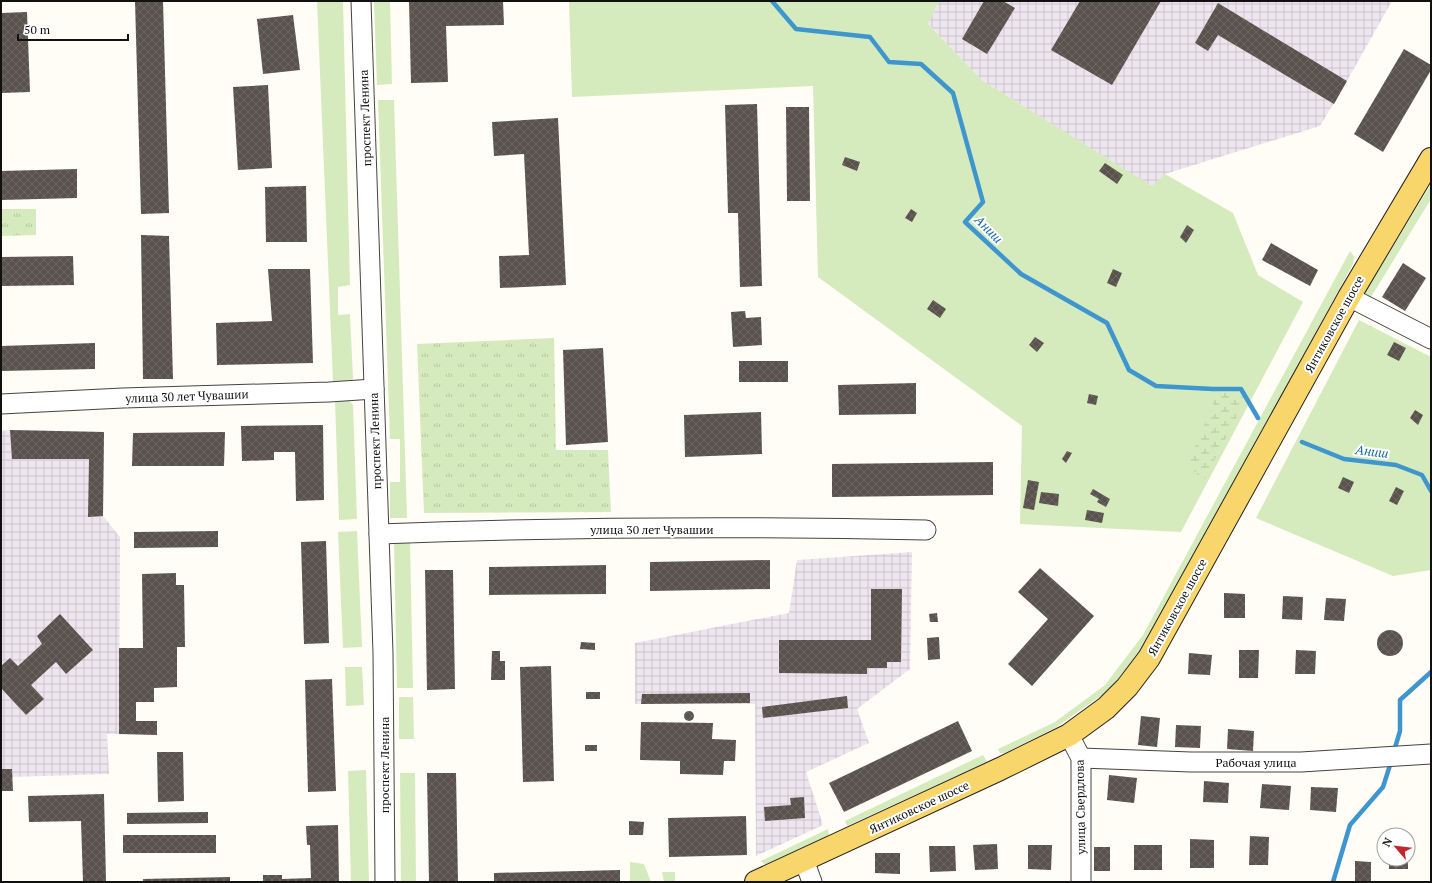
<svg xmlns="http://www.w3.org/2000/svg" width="1432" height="883" viewBox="0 0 1432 883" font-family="'PT Serif',serif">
<defs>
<pattern id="industrial-grid" width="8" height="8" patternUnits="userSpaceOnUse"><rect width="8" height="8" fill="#eee6ef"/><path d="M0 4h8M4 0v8" fill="none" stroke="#cbc4cc"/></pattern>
<pattern id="wetland-marsh" width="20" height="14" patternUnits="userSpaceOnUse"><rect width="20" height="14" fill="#d5ebbd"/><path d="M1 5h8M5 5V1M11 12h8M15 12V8" fill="none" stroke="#b6c8a1"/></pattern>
<pattern id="park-tufts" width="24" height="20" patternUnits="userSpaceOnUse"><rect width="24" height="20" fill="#d5ebbd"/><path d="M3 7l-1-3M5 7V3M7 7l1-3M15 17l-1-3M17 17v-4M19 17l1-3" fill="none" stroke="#b6c8a1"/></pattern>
<pattern id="building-cross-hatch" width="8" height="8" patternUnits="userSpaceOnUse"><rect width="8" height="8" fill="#5a524d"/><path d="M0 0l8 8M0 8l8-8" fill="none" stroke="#6d6662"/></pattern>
</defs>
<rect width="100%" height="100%" fill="#fffdf5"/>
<g fill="url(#industrial-grid)">
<polygon points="939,1 1392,1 1347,81 1320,126 1165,174 1152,187 983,81 928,24"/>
<polygon points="10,430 104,432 103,516 120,537 119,734 107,734 109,774 12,777 11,769 1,769 1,431"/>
<polygon points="912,552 910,669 857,709 869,743 806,772 823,825 756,856 755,704 635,704 635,643 789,613 797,560"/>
</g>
<g fill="#d5ebbd">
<polygon points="317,1 343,1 350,285 338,287 338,315 350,314 353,379 347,382 333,382"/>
<polygon points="374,1 390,1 392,84 377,85"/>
<polygon points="569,1 939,1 928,24 983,81 1152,186 1165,174 1233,213 1258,275 1303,302 1181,532 1020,524 1022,426 818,277 813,86 572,97"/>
<polygon points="378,100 394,100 407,518 390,518 390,482 400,482 400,439 390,439"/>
<polygon points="1431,184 1431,199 1368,302 1363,296"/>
<polygon points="1350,251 1354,256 1353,264 1144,646 1109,690 1055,728 1005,753 1000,753 998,749 1055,722 1105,685 1143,635"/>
<polygon points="1359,320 1431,357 1431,570 1393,576 1256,518"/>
<polygon points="347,398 353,405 357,519 339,520 335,399"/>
<polygon points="357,531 362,647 343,648 338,532"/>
<polygon points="410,542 413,688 397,688 394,543"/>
<polygon points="345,667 362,667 364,705 346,706"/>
<polygon points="399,697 413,697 414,739 399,739"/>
<polygon points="983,755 987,762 847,826 845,821"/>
<polygon points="366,770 369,882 351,882 348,771"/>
<polygon points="415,773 416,882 401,882 400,773"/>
<polygon points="828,829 830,840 767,867 761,861"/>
<polygon points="630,862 644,864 651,882 630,882"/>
<polygon points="662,872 675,872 675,882 664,882"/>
</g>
<polygon fill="url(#wetland-marsh)" points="1213,389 1241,389 1246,399 1204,480 1187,465 1213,405"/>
<g fill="url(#park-tufts)">
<polygon points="1,209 36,209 36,235 1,236"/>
<polygon points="554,338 556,450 608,450 611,512 424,513 417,344"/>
</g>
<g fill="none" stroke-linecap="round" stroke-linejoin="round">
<g stroke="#3f96cf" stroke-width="4.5">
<polyline points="772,1 796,29 870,37 889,62 921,64 953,93 983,202 965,222 1021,274 1107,323 1129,370 1156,386 1213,389 1241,389 1258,418"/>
<polyline points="1302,442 1344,459 1396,465 1422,475 1431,491"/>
<polyline points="1394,751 1400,731 1400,700 1431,672"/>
<polyline points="1333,882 1350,825 1383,787 1391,762"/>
</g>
</g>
<g fill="url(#building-cross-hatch)">
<polygon points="135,1 163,1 169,213 141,214"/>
<polygon points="409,1 503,1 504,25 446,26 448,82 411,83"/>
<polygon points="984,1 1003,1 1015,8 987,54 962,39"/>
<polygon points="1080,1 1161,1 1112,85 1051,50"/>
<polygon points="1218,3 1347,81 1334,104 1218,35 1208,51 1195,43"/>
<polygon points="27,12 30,92 1,93 1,13"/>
<polygon points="293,15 300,70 263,74 257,19"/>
<polygon points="1404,49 1431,65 1431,70 1383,152 1354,134"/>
<polygon points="268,85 272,168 238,170 233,87"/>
<polygon points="757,104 762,286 740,287 738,213 728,213 725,105"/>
<polygon points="786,107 809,107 810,201 787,201"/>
<polygon points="558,118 566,285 500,288 499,256 529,255 524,154 494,156 492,122"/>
<polygon points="845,157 860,162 857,171 842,165"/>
<polygon points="1105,163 1123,175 1117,184 1099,171"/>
<polygon points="77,169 77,198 1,200 1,171"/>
<polygon points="306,186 307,242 266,242 265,187"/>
<polygon points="911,209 917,213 912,222 905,218"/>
<polygon points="1187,225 1194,230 1186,243 1180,237"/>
<polygon points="141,235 169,236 173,379 143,379"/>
<polygon points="1271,243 1318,270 1310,286 1262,260"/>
<polygon points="73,256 74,285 1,286 1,257"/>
<polygon points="1403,263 1426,278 1405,311 1382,297"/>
<polygon points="268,269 310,269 313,363 217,365 216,323 272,321"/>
<polygon points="1113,269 1122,273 1116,287 1107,283"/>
<polygon points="933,300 946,309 940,318 927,309"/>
<polygon points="745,311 746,318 761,317 762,345 733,347 731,312"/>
<polygon points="1035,337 1044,343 1037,352 1029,345"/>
<polygon points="1394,342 1406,348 1399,361 1387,355"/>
<polygon points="95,343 95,369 1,371 1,346"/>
<polygon points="603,348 608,442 566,445 563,350"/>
<rect x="739" y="361" width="49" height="21"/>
<polygon points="916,383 916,414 839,415 838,385"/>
<polygon points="1089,394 1098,396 1096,405 1087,403"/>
<polygon points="1415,410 1423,415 1418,425 1410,418"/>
<polygon points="761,412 762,454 685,457 684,415"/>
<polygon points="323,425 324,500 296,501 295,452 274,452 274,460 242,461 241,426"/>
<polygon points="10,430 104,432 103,516 88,517 89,459 12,459"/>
<polygon points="225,432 224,466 132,466 133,433"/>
<polygon points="1067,451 1072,453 1066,463 1062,459"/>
<polygon points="993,462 993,495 832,497 832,464"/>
<polygon points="1343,477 1354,482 1349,493 1338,488"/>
<polygon points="1028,480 1039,482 1034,510 1023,508"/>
<polygon points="1396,487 1404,491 1397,505 1389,501"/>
<polygon points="1093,489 1110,499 1106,507 1097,502 1099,499 1090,494"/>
<polygon points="1041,492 1059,494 1058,506 1039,503"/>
<polygon points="1087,510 1104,513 1102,523 1085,520"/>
<polygon points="218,531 218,547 134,548 134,532"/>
<polygon points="326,541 329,643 304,644 301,542"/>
<polygon points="770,560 770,589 650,591 650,562"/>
<polygon points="606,565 606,594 489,595 489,567"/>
<polygon points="1040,568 1094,616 1032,686 1008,664 1048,619 1018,592"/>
<polygon points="425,570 453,570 455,689 427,690"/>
<polygon points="176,573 176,585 184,585 185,647 177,647 177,687 154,688 154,702 136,702 136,721 157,721 157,735 119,734 119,648 143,648 142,574"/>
<polygon points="871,589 902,589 901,662 887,662 887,668 867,668 867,674 779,673 779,640 871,640"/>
<polygon points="1224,593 1245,594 1245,618 1224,618"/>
<polygon points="1283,596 1303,597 1302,620 1282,619"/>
<polygon points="1326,598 1346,599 1344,621 1324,620"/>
<polygon points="937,613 938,622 930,622 929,614"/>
<polygon points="60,614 93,650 66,674 56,662 31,685 44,699 26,715 1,688 1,666 10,658 18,666 42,644 37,636"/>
<circle cx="1390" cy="643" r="13"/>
<polygon points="939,637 940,659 928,660 927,638"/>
<polygon points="581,642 595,643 595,650 580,649"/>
<polygon points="1239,650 1259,650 1258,678 1239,678"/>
<polygon points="1296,650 1316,651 1315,674 1295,674"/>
<polygon points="492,651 500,651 500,661 505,661 505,680 491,680"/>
<polygon points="1189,653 1212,655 1210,675 1188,674"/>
<polygon points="551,666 554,781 523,782 520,667"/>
<polygon points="332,679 336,791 308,792 305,680"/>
<rect x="586" y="692" width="14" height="7"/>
<polygon points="750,693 750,703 641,704 642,694"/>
<polygon points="847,696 848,708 763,718 762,707"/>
<circle cx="689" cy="716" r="5"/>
<polygon points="1141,716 1160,718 1157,747 1138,745"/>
<polygon points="958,721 972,751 844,812 829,783"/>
<polygon points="641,722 713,723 712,739 736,740 735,761 724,761 723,775 680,774 680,761 640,760"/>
<polygon points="1176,725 1201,726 1200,748 1175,747"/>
<polygon points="1228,729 1254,731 1253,751 1227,749"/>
<rect x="585" y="745" width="12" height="6"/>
<polygon points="157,752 183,752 184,801 158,802"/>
<polygon points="1,769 12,769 13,791 1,791"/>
<polygon points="427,773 456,773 458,882 429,882"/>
<polygon points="1109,775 1137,778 1134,803 1107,800"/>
<polygon points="1204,781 1229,783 1228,803 1203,802"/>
<polygon points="1262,784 1291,786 1289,810 1260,808"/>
<polygon points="1311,787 1338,788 1336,812 1310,810"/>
<polygon points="104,794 106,882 83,882 81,821 29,822 28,796"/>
<polygon points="804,797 805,818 765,821 764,807 791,805 790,798"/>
<polygon points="208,812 208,823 127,824 127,813"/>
<polygon points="746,816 747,855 669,857 668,818"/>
<polygon points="629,821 644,822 643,835 629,835"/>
<polygon points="338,825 339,882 263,882 263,875 282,875 282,879 311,878 310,845 307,845 306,826"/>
<rect x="123" y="835" width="93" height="18"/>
<polygon points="1250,836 1269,837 1268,865 1249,865"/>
<polygon points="1190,839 1214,840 1214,868 1190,868"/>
<polygon points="997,844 998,869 975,870 973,845"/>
<polygon points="1028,845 1052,845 1051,870 1028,869"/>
<rect x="1134" y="845" width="28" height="25"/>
<polygon points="929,846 955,846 956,871 930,872"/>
<rect x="1094" y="847" width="16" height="24"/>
<polygon points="875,853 900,853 900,874 875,873"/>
<rect x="1389" y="859" width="19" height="10"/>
<polygon points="1355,861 1371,862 1371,882 1355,881"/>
<polygon points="620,870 620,882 494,882 494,873"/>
<polygon points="230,877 230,882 143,882 143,879"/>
</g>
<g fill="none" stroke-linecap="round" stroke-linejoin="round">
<defs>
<g id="minor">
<polyline points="361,1 383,653 385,882"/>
<polyline points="1349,297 1431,339"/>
<polyline points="1,404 123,398 329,392 374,389"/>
<path d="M379,534C561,527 744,526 926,530"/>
<polyline points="1069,735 1081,758 1081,882"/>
<polyline points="1081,758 1191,762 1301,762 1431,754"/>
<polyline points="804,860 812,882"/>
</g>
<polyline id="major" points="756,882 1000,769 1069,735 1106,708 1127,687 1149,658 1349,297 1431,159"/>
</defs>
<use href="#minor" stroke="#444" stroke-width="21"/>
<use href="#major" stroke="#222" stroke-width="24"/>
<use href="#minor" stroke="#fff" stroke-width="19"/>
<use href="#major" stroke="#f9d66b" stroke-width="22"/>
</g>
<g text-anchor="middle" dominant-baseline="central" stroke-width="4" stroke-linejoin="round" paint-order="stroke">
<g font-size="12" fill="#111" stroke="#fff">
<text transform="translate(365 118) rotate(-92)">проспект Ленина</text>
<text transform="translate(1334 324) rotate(-61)">Янтиковское шоссе</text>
<text transform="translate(187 396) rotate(-2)">улица 30 лет Чувашии</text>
<text transform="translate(375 441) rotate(-92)">проспект Ленина</text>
<text x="652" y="529">улица 30 лет Чувашии</text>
<text transform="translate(1177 607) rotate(-61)">Янтиковское шоссе</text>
<text x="1256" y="762">Рабочая улица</text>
<text transform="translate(384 765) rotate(-90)">проспект Ленина</text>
<text transform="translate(919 807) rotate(-25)">Янтиковское шоссе</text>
<text transform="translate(1080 807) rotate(-91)">улица Свердлова</text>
</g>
<g font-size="13" font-style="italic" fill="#1768a6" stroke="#fff">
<text transform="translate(989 229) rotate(45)">Аниш</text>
<text transform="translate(1372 451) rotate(7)">Аниш</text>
</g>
</g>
<rect width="1432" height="883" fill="none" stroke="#111111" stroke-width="4"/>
<g transform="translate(1396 847) rotate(298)"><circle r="19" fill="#ffffff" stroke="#a0a0a0"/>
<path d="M0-3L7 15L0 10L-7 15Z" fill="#c4262e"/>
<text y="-6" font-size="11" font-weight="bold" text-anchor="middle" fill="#111111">N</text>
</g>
<path d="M18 34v6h110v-6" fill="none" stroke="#111111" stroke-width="2"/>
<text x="24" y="34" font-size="12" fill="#111111" stroke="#ffffff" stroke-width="3" paint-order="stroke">50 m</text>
</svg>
